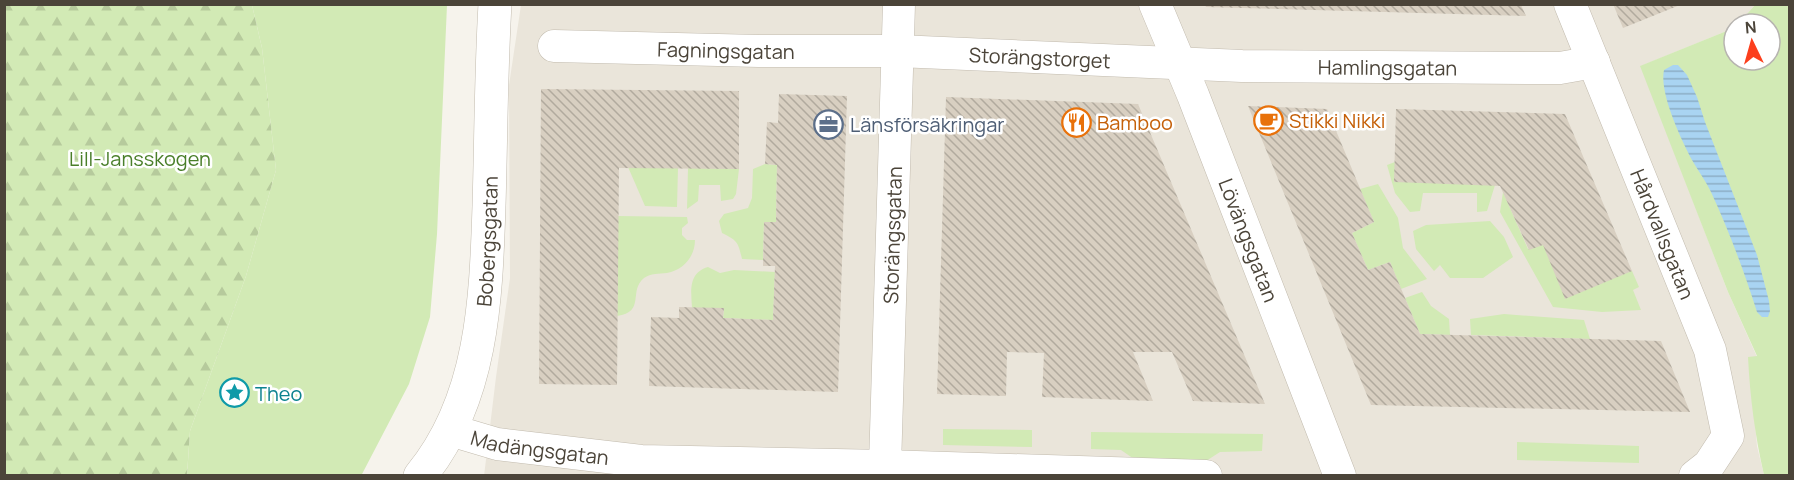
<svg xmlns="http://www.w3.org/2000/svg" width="1794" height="480" viewBox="0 0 1794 480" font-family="Manrope,sans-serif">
<defs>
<pattern id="forest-firs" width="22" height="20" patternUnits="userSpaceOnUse" patternTransform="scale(1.5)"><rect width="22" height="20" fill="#d2eab5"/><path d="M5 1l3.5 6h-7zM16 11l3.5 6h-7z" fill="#b6ca9c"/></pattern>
<pattern id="water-rules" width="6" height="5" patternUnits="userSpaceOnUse" patternTransform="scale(1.5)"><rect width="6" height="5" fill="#a9d4f2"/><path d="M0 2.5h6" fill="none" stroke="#8caec5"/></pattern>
<pattern id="building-back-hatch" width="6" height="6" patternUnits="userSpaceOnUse" patternTransform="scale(1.5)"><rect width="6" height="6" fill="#d8cfc1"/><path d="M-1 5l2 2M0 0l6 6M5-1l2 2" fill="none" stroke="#b1aa9e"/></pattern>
</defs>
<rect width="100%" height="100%" fill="#f6f3ec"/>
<polygon fill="#eae5da" points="521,5 1755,5 1738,24 1734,24 1734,28 1641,66 1728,292 1757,357 1749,357 1757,446 1764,475 484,476 496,377 510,278 509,85"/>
<g fill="#d2eab5">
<polygon points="252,5 447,5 437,234 430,317 409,384 361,476 187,476 190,431 246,276 276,170 262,48"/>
<path d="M1755,5H1789V475H1764C1755,436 1750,397 1748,357L1757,356L1728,292L1640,66L1734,28V60H1770V24H1738Z"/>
<polygon points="1395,162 1495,185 1487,211 1477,212 1477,193 1423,193 1420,211 1410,212 1395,193 1387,165"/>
<path d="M765,164L777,165L776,222L764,223L763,260L742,259C738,242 738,241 722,233L719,221L724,214L748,208L752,198L753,169Z"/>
<polygon points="628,167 678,168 677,207 645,206"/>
<polygon points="688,168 739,169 736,194 733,199 721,201 720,185 699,185 698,201 687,209"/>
<polygon points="1378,184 1398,218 1403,248 1427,279 1401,289 1390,262 1368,270 1352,233 1374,222 1360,189"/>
<polygon points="1503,192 1528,249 1543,245 1632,271 1639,287 1633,290 1641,310 1602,312 1553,307 1500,212"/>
<path d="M618,216L687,217L688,223L682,228V235L687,240H695C695,257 683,270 667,273C659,274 651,273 644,278C628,291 646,312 617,316Z"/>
<polygon points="1490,221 1504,237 1513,257 1483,278 1450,278 1440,265 1434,271 1416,249 1413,231 1426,225"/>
<path d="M708,267L720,273L734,270L775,272L773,320L723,318L724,309L692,308C691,291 688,273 708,267Z"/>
<polygon points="1422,292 1431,306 1449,319 1450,335 1420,334 1405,298"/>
<polygon points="1504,314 1584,320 1590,339 1471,335 1470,319"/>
<polygon points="943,429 1032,430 1032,447 943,445"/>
<polygon points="1091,432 1263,434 1262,451 1220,452 1206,461 1137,461 1121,450 1091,449"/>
<polygon points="1517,442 1639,446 1639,463 1517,460"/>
</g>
<polygon fill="url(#forest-firs)" points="4,5 252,5 262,48 276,170 246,276 190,431 187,475 5,475"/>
<path fill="url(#water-rules)" d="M1673,65H1678L1687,75L1697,97L1705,122L1757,255L1769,301L1770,311L1768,317H1762L1757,312C1744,271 1729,231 1711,192C1706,181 1698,171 1692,160C1681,139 1659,93 1664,70Z"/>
<g fill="url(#building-back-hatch)">
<polygon points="1613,4 1680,4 1680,5 1623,28"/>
<polygon points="1205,5 1521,5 1526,16 1206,7"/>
<polygon points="541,89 739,91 739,169 619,168 617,385 539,384"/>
<polygon points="779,94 847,96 838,392 649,386 651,317 679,318 679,307 724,308 723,318 773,320 775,266 763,266 764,222 776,222 777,165 765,164 767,122 778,123"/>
<polygon points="946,97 1138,104 1265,404 1193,401 1172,352 1133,352 1153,401 1042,397 1044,353 1007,352 1006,396 937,394"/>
<polygon points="1248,106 1327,109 1374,222 1352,233 1368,270 1390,262 1420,334 1661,341 1690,412 1371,405"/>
<polygon points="1396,109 1565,114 1632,271 1565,299 1543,245 1529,250 1500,186 1394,182"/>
</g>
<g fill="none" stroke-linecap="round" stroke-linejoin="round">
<defs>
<g id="minor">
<path id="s1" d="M1155,4L1193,95L1340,476"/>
<path id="s2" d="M1570,4L1710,350L1728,436L1709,465L1695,476"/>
<path id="s3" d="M554,46L759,51H898L1242,66L1527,68H1560L1594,62"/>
<path id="s4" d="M450,430L497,444L641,461L885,466L1206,476"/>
<path id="s5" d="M885,466L899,4"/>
</g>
<g id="tertiary">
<path id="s6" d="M420,476C483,400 486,298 489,206C491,139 491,71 495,4"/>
</g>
</defs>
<use href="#minor" stroke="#c2bbae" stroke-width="33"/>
<use href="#tertiary" stroke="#c2bbae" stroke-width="34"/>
<use href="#minor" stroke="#fff" stroke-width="32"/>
<use href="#tertiary" stroke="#fff" stroke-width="33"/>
</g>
<defs>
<symbol id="cafe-ring" viewBox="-11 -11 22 22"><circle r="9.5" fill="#fff" stroke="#e8710a" stroke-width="1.5"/><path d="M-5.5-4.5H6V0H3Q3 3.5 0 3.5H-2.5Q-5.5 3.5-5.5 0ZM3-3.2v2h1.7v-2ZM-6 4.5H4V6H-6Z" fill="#e8710a"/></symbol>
<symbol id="restaurant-ring" viewBox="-11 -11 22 22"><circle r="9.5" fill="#fff" stroke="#e8710a" stroke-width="1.5"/><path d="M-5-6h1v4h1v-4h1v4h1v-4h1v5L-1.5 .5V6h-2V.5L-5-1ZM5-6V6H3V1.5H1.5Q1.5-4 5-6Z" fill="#e8710a"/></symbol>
<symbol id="office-ring" viewBox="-11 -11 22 22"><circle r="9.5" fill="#fff" stroke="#5c6f8a" stroke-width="1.5"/><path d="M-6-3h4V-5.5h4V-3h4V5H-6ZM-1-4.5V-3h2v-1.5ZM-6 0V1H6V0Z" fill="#5c6f8a"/></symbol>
<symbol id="sight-ring" viewBox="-11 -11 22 22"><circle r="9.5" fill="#fff" stroke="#0f9aa8" stroke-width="1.5"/><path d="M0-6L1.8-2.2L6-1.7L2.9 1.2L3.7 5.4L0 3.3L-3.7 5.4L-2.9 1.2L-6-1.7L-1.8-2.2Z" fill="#0f9aa8"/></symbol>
</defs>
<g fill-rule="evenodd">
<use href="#cafe-ring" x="1252" y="104" width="33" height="33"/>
<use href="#restaurant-ring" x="1060" y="106" width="33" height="33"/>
<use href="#office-ring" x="812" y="108" width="33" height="33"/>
<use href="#sight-ring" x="218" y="376" width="33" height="33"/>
</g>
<g text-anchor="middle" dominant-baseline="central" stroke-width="5" stroke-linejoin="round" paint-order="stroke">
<g font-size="20" fill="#4b4439" stroke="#fff">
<text stroke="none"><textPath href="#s3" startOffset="172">Fagningsgatan</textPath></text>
<text stroke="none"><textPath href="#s3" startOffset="486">Storängstorget</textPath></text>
<text stroke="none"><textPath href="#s3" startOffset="834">Hamlingsgatan</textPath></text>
<text stroke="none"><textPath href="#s2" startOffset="248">Hårdvallsgatan</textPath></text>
<text stroke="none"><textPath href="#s5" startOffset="231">Storängsgatan</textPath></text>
<text stroke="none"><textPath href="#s1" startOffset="254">Lövängsgatan</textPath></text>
<text stroke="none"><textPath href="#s6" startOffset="249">Bobergsgatan</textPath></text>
<text stroke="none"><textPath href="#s4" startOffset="92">Madängsgatan</textPath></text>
</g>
<g font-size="20" fill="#c56008" stroke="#fff" text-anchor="start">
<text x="1289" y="120">Stikki Nikki</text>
<text x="1097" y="122">Bamboo</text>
</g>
<g font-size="20" fill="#4e5e75" stroke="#fff" text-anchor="start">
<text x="850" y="124">Länsförsäkringar</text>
</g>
<g font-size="20" fill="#4a7f2a" stroke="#fff">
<text x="140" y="158">Lill-Jansskogen</text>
</g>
<g font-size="20" fill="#0d838f" stroke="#fff" text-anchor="start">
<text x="255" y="393">Theo</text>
</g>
</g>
<rect width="1794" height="480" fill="none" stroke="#4b4439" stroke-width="12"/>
<g transform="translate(1752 42) rotate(355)"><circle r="28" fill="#ffffff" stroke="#b7b4b0" stroke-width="1.5"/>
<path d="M0-4.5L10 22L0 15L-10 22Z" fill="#fc3f1d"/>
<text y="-9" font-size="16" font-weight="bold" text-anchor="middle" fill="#4b4439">N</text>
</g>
</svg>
